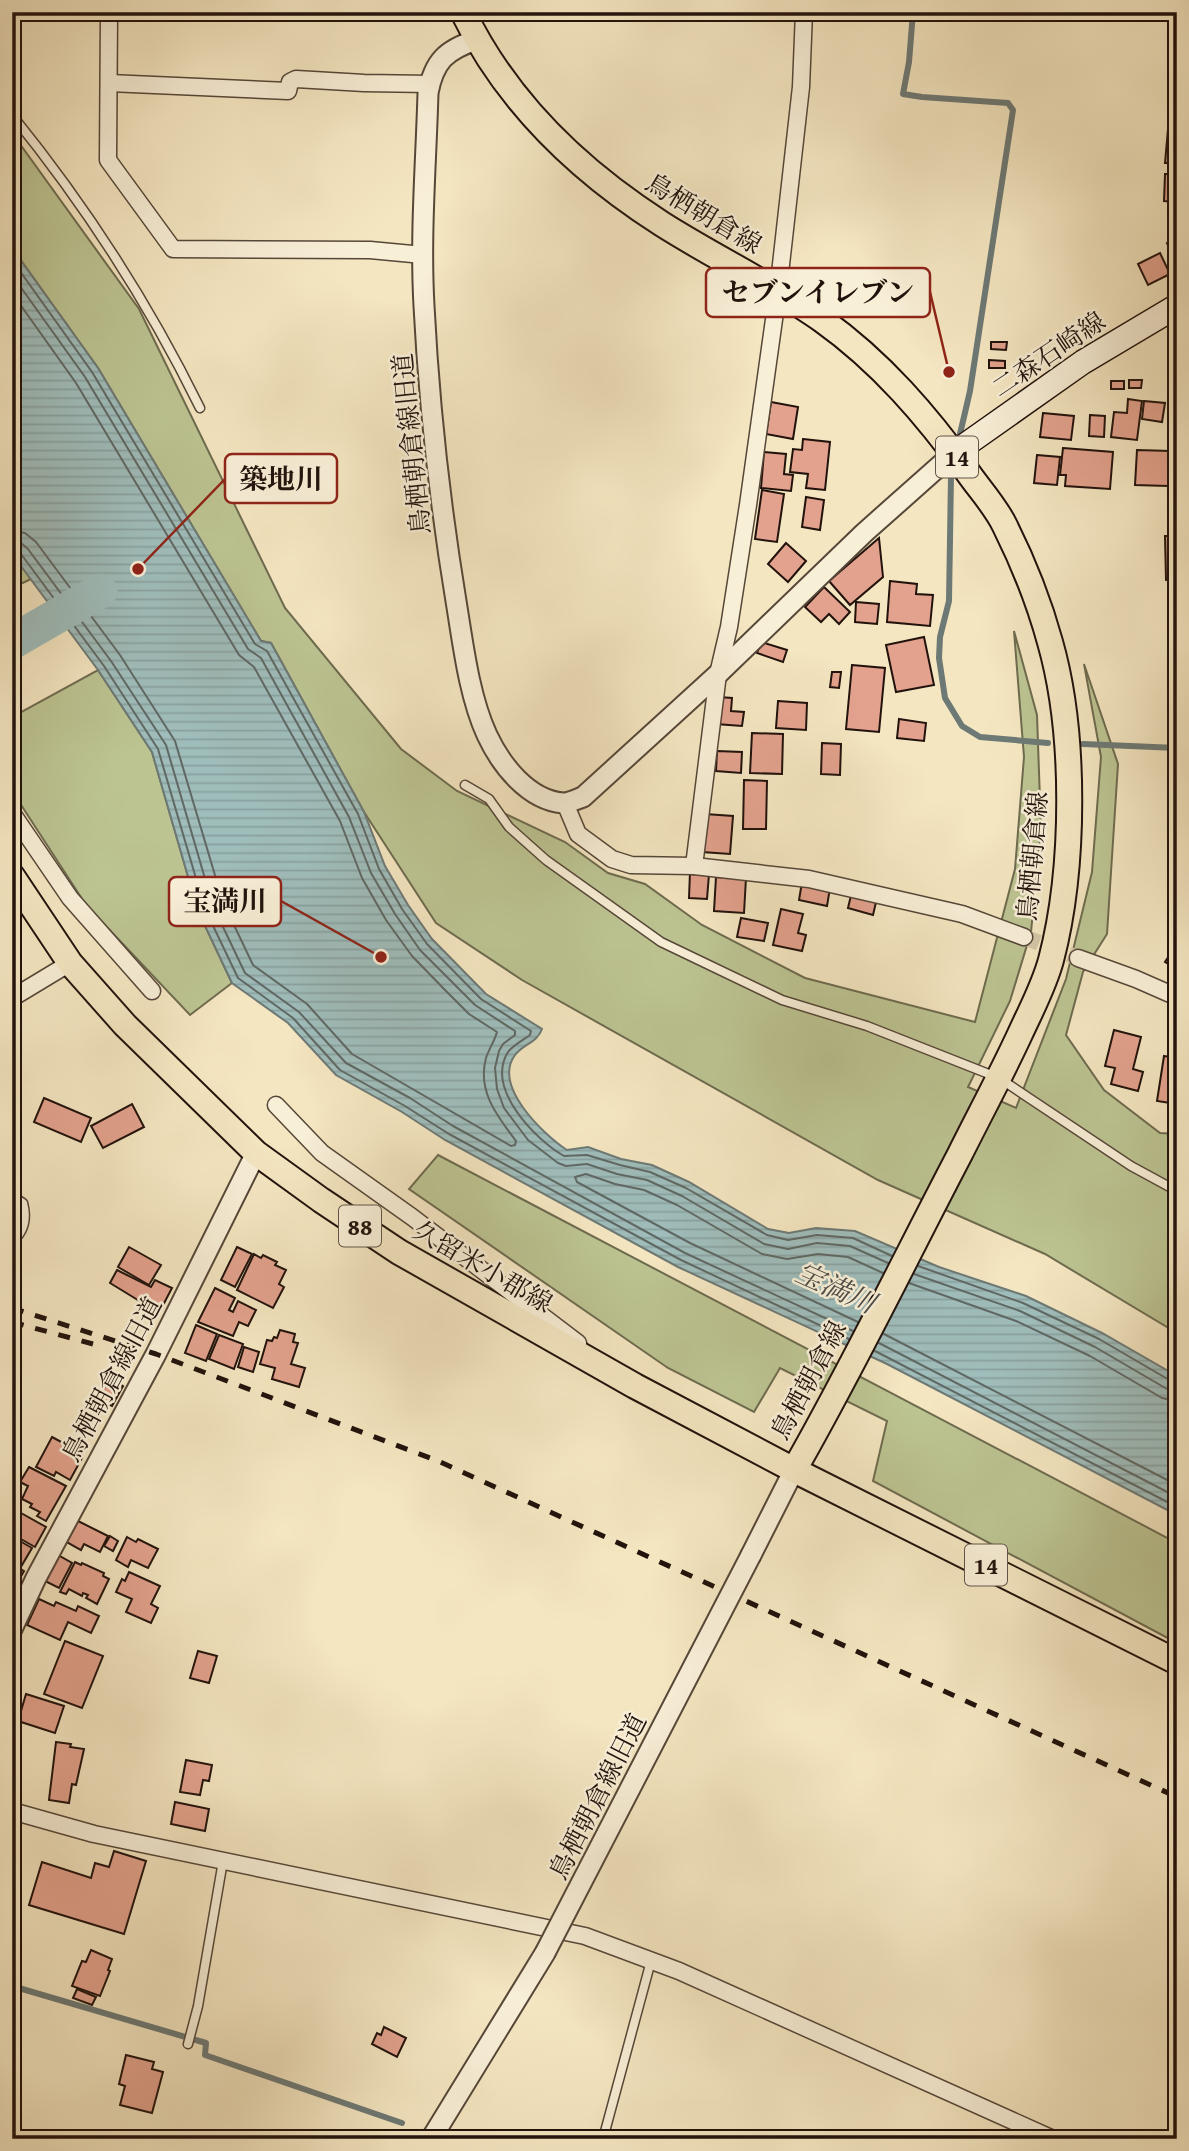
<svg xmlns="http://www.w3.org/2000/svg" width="1189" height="2151" viewBox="0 0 1189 2151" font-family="'Gentium Book Plus','Noto Serif JP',serif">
<defs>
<pattern id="water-rules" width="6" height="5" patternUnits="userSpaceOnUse" patternTransform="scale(1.75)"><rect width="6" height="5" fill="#9fbdbb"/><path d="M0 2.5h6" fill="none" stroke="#89a1a0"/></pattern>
</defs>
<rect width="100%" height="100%" fill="#f4e6c1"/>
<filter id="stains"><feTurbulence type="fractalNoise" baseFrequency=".00286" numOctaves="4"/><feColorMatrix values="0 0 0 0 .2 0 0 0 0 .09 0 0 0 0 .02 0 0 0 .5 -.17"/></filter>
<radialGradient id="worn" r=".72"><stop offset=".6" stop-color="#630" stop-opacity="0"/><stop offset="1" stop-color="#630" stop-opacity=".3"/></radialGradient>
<g fill="#bcc492" stroke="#6e6b4f" stroke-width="2">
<polygon points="12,133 139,309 285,608 401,749 457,791 565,842 608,873 645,884 702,925 805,978 975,1022 1015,869 1024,757 1014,631 1037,715 1041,829 1031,932 1010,1001 968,1087 1016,1108 1066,979 1092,872 1101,757 1084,664 1118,764 1107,934 1083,972 1066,1035 1104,1090 1160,1133 1177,1134 1177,1333 1045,1254 878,1180 522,980 436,923 364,812 271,643 261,641 98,368 12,248"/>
<polygon points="12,554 31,579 12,588"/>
<polygon points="98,670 152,752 198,911 232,983 190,1015 86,905 12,791 12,717"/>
<polygon points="438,1155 1177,1543 1177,1643 873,1481 887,1421 780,1368 754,1412 668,1368 409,1189"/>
</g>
<path fill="url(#water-rules)" stroke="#6d7975" stroke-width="2" d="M12,248L98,368L261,641L271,643L364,812L385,866L408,905L432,939L486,994L542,1029C537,1043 523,1044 515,1055C492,1086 544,1135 567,1150L588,1147L621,1159L652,1165L689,1182L768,1229L789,1233L816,1228L855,1231L939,1267L1026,1296L1102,1333L1177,1376V1515L887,1364L678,1267L445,1140L402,1112L336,1075L288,1023L232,983L198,911L152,752L98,670L12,554Z"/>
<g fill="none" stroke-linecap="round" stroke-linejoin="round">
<g stroke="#606864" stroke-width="2">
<path d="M12,260L92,372L255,644L267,651L358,814L379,869L402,909L427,944L481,999L531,1031L530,1035C523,1040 512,1046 508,1052C485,1089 536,1140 564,1156L587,1155L620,1165L650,1172L686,1188L767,1235L788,1240L817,1235L853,1238L892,1256"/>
<polyline points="12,275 85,377 248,649 261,658 349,817 371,873 395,914 420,950 475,1005 515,1031 515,1035 503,1044 499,1051 495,1068 497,1089 504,1108 528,1140 558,1163 566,1166 587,1164 617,1174 647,1180 682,1196 764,1244 788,1249 817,1243 850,1246 888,1263"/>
<path d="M12,293L76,383L239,655L254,667L340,821L362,878L386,920L412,956L446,991L469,1014L497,1032C495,1040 489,1049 486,1058C477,1091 497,1116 516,1141L515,1145L511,1146L352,1054L307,1004L253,965L223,902L175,741L120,655L36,542L25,533L12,531"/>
<polyline points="12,542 21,543 28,549 111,661 166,745 213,906 245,973 299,1012 346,1063 410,1098 453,1126 685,1253 853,1331"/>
<polyline points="12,551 21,554 104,666 158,749 205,909 238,978 293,1018 340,1070 405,1106 449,1134 681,1260 849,1339"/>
<polyline points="918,1266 1023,1303 1099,1339 1171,1381 1177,1382"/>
<polyline points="914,1274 1020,1311 1095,1347 1167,1389 1177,1391"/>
<polyline points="909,1283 1016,1321 1090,1356 1162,1398 1177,1401"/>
<polyline points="858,1322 690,1243 577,1182 575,1177 586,1174 615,1184 644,1190 677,1205 762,1254 787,1259 818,1254 848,1257 883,1273"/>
<polyline points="884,1334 1177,1485"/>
<polyline points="879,1343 1177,1497"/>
<polyline points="875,1351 1177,1507"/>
</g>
<g stroke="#6d7975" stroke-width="6">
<polyline points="913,12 909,62 903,94 922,97 1008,103 1013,110 970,391 960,434"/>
<polyline points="951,477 949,601 940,637 939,658 945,698 962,726 980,737 1048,743"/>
<polyline points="1083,744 1177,748"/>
<polyline points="12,1986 206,2043 205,2055 402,2123"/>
</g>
<polyline stroke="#9fbdbb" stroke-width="35" points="12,642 100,591"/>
</g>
<g fill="#e3a28d" stroke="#21120c" stroke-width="2">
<polygon points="1169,118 1177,119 1177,172 1173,171 1174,163 1165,163"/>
<polygon points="1165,174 1177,174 1177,202 1164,201"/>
<polygon points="1177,239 1177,267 1167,243"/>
<polygon points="1160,253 1170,274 1148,285 1138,264"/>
<polygon points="991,342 1007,342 1006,350 991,349"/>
<polygon points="989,360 1005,361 1005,368 989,368"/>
<polygon points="1129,380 1142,380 1141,388 1129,388"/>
<rect x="1111" y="381" width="13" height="8"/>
<polygon points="1128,399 1142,401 1137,440 1111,437 1114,412 1127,413"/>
<polygon points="1144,401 1165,403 1162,422 1142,419"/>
<polygon points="771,402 798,407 793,439 766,434"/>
<polygon points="1043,413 1074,416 1071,440 1040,437"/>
<polygon points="1090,415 1105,416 1104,437 1089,436"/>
<polygon points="803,439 830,442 825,490 806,488 808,474 790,472 793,449 802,450"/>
<polygon points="1063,448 1113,452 1110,489 1065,486 1066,475 1060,475"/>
<polygon points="1137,450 1170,451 1168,486 1135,485"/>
<polygon points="764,452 786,454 784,474 793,475 791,491 761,488"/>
<polygon points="1037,455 1060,457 1057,485 1034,483"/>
<polygon points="762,490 784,494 777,542 755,539"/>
<polygon points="806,497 824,500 820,530 802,527"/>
<polygon points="1165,536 1177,536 1177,579 1166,580"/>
<polygon points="879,538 883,577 850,605 829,581"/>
<polygon points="786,543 806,561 788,582 768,564"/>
<polygon points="890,581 917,584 916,594 933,595 930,626 887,622"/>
<polygon points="824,587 850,612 839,624 829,614 821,622 805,607"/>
<polygon points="856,602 879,604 877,624 855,622"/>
<polygon points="924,637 934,685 896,692 886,645"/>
<polygon points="761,642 787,650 783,662 757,653"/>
<polygon points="852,665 885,668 879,732 846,729"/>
<polygon points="832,672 841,672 839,688 830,687"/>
<polygon points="719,697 732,698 731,711 744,712 742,726 716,724"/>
<polygon points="778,701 807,703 806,730 776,728"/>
<polygon points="899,719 926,723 924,741 897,738"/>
<polygon points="752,733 783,734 782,774 750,773"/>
<polygon points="822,743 841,744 840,775 821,774"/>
<polygon points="717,751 742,752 741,773 716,771"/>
<polygon points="744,780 767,781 766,829 743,829"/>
<polygon points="705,814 733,816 730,854 702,852"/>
<polygon points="690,872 709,874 707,899 689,898"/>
<polygon points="716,877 746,878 744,913 714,911"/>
<polygon points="802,882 830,888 827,906 799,900"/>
<polygon points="852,891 877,898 873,915 848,908"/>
<polygon points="781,909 803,914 798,933 806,935 802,951 773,945"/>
<polygon points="741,918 768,923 764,941 737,937"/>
<polygon points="1177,944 1177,969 1165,962"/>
<polygon points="1114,1030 1141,1037 1133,1069 1143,1072 1138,1091 1111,1084 1115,1068 1105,1066"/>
<polygon points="1164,1056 1177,1058 1177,1104 1157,1101"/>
<polygon points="44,1098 91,1118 81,1142 34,1122"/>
<polygon points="132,1104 144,1127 103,1148 91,1126"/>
<polygon points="129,1247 161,1265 149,1285 118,1267"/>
<polygon points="237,1247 252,1254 235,1287 221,1280"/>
<polygon points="254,1254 261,1258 263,1255 277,1262 275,1265 286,1270 279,1284 284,1287 273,1308 237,1290"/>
<polygon points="117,1270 151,1287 155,1280 172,1288 161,1309 147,1301 146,1305 110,1283"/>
<polygon points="215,1288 235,1298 229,1310 233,1312 238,1301 256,1310 248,1326 239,1322 233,1336 198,1322"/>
<polygon points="196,1325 217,1334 206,1361 185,1353"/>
<polygon points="280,1330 295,1334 293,1342 298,1343 291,1364 305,1368 299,1387 272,1379 275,1368 260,1364 267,1340 272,1341 274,1337 277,1338"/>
<polygon points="219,1335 243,1344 234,1369 209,1359"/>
<polygon points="244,1347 259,1352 253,1372 238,1367"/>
<polygon points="110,1378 123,1386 112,1406 98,1399"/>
<polygon points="52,1437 80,1452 78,1455 82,1458 70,1480 56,1472 54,1476 36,1467"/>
<polygon points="29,1467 66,1486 46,1521 37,1516 40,1512 30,1507 32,1504 22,1499 28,1486 20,1482"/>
<polygon points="21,1513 46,1527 35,1547 12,1534 12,1529"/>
<polygon points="76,1520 108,1536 100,1552 84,1544 81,1550 65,1541"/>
<polygon points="110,1536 118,1541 113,1551 104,1546"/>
<polygon points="127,1537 136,1542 138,1539 158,1549 148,1568 131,1560 128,1567 116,1560"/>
<polygon points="18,1540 32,1548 22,1565 12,1559 12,1550"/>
<polygon points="58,1555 72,1563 59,1588 45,1581"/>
<polygon points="75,1562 81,1565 82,1563 104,1573 103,1576 109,1579 97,1604 86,1598 88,1595 83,1593 82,1596 69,1589 66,1594 60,1592"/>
<polygon points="12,1564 24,1571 20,1578 12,1573"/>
<polygon points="129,1572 160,1586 151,1604 158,1608 151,1623 126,1612 132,1599 116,1592 122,1579 125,1581"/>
<polygon points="39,1599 54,1606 56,1602 76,1611 78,1606 99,1616 91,1633 68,1622 60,1640 27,1625"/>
<polygon points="65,1641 103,1656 82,1708 44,1694"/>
<polygon points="198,1651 217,1656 209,1683 190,1678"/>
<polygon points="26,1694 64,1706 55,1733 18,1721"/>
<polygon points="56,1742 71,1744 70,1747 84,1749 76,1785 72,1784 69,1803 49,1800"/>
<polygon points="186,1760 212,1765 209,1781 203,1780 200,1795 180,1792"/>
<polygon points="175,1802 209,1809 205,1831 171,1824"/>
<polygon points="114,1851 146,1861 124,1934 29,1905 42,1862 91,1878 95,1863 109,1867"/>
<polygon points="91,1950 112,1959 108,1970 110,1971 100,1996 72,1986 82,1961 86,1962"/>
<polygon points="77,1989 96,1997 92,2005 73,1998"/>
<polygon points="384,2027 406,2038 397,2057 372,2044 377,2033 381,2035"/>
<polygon points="126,2055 154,2062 152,2069 163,2072 152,2113 120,2105 125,2086 119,2084"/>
</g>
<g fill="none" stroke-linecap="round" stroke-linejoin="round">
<polyline stroke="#d4c6a6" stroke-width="16" stroke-dasharray="16 8" stroke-linecap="butt" points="1024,937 1078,958"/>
<defs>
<g id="service">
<path d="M12,115C85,205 149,304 200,408"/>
<polyline points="465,785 489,799 509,827 546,860 661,942 782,1000 867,1026 999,1078 1131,1166 1177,1191"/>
<path d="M12,1196L23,1203C27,1218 24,1232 12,1242"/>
<polyline points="188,2044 198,2006 223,1861"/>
<polyline points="603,2139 651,1961"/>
</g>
<g id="minor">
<polyline points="109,12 108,160 173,249 370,250 423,255"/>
<polyline points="109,83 288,91 290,82 296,79 364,83 430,84"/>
<polyline points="565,803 578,834 612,859 631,865 694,866 809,879 962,914 1024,937"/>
<polyline points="12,813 70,898 152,991"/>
<polyline points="694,866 718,674 729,627 748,505 778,291 801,87 804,12"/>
<polyline points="1078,958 1136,979 1177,997"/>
<polyline points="12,998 70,963"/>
<polyline points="276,1105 322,1153 412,1217 578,1343"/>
<polyline points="12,1811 94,1834 585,1936 679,1971 1053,2139"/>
</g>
<g id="tertiary">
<path d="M476,40C446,50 434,61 428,93C426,164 420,235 424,306C429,404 440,504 456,601C463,644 469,696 487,735C501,765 528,800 563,803C569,803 577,799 583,797L718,674L864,533L954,453"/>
<polyline points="751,1555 794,1470"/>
<polyline points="12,1629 36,1578 156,1354 256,1153"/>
<polyline points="431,2139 545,1953"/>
</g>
<polyline id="secondary" points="954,453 1083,362 1177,306"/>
<g id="primary">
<path d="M463,12C506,101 579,171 662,224C714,257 771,284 822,320C881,362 927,416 969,474C981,491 996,507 1005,526C1023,562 1039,602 1050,642C1076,733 1075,868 1051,960C1044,986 1031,1010 1020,1034C1001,1075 980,1114 960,1154C905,1259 853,1367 794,1470"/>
<polyline points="12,876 70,963 125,1025 256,1153 321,1200 399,1252 635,1386 794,1470 1177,1662"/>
</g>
</defs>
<use href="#service" stroke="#564739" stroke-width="11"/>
<use href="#minor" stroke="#564739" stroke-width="19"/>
<use href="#tertiary" stroke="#564739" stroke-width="23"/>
<use href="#secondary" stroke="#21120c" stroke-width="26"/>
<use href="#primary" stroke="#21120c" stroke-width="28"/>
<use href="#service" stroke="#f8efd7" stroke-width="8"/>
<use href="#minor" stroke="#f8efd7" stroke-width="16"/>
<use href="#tertiary" stroke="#f8efd7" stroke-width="19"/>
<use href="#secondary" stroke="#f8efd7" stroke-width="23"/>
<use href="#primary" stroke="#f4e6c1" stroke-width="24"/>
<g stroke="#21120c" stroke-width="5" stroke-dasharray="12 12" stroke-linecap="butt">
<polyline points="12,1308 156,1354 438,1461 1177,1797"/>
<polyline points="12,1322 93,1344"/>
</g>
<defs>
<polyline id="tertiary-bridge" points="545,1953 751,1555"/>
</defs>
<use href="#tertiary-bridge" stroke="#564739" stroke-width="23" stroke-linecap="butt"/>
<use href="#tertiary-bridge" stroke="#f8efd7" stroke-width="19"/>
</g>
<g text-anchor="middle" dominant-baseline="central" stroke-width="5" stroke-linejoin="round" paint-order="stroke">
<g fill="#f8efd7" stroke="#625449" stroke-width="2">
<rect x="936" y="436.5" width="42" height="41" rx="5"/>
<rect x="339" y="1205.5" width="42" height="41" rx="5"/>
<rect x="965" y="1544.5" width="42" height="41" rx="5"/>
</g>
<g font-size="24" font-weight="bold" fill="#21120c">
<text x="957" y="457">14</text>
<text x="360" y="1226">88</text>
<text x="986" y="1565">14</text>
</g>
<g font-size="26" fill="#21120c" stroke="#f8efd7">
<text transform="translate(704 213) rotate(31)">鳥栖朝倉線</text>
<text transform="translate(1048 354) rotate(-34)">二森石崎線</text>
<text transform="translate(411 444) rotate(-96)">鳥栖朝倉線旧道</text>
<text transform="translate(1032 856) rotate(-85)">鳥栖朝倉線</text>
<text transform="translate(483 1266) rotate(30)">久留米小郡線</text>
<text transform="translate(111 1379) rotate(-62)">鳥栖朝倉線旧道</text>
<text transform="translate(808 1380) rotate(-62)">鳥栖朝倉線</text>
<text transform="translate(597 1796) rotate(-63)">鳥栖朝倉線旧道</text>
</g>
<g font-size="28" font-style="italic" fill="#4d4e49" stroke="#f8efd7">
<text transform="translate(836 1287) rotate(24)">宝満川</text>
</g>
</g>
<path fill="none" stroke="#8f2418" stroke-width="2.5" d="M949 372L930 292M138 569L225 479M381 957L281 901"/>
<g fill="#8f2418" stroke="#f8efd7" stroke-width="2.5">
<circle cx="949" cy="372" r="7"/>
<circle cx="138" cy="569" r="7"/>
<circle cx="381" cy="957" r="7"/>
</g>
<g fill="#f8efd7" stroke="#8f2418" stroke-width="2.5">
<rect x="706" y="268" width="224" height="49" rx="7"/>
<rect x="225" y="454" width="112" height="49" rx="7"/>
<rect x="169" y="877" width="112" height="49" rx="7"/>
</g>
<g font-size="28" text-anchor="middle" font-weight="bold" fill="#21120c">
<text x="818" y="302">セブンイレブン</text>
<text x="281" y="489">築地川</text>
<text x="225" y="911">宝満川</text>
</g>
<rect width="1189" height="2151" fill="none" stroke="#f4e6c1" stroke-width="42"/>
<rect x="14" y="14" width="1161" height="2123" fill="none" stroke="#21120c" stroke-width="3.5"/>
<rect x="21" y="21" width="1147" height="2109" fill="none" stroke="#21120c" stroke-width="2"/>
<rect width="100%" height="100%" filter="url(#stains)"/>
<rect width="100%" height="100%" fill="url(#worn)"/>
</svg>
